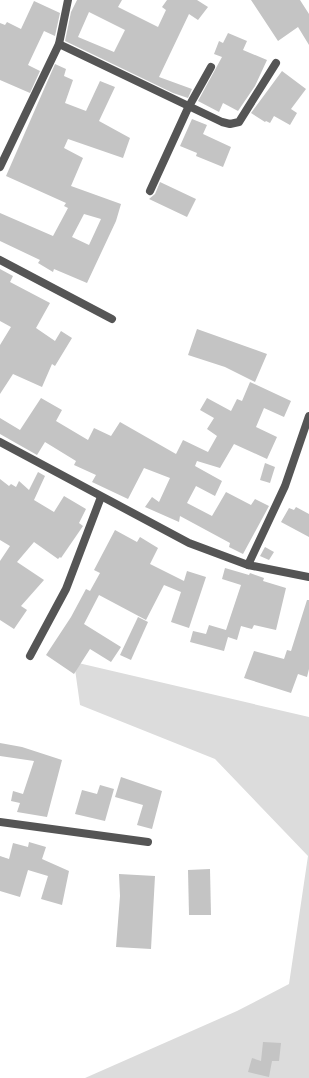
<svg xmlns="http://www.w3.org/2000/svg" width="309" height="1078" viewBox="0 0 309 1078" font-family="'Varela Round',sans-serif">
<rect width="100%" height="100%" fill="#fff"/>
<polygon fill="#dcdcdc" points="74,662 309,717 309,1078 85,1078 237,1011 289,984 308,856 215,759 80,705"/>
<g fill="#c4c4c4" fill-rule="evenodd">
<path d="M77,0H122L118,7L158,27L166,10L162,7L167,0H197L208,7L198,20L189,14L159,77L192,89L188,98L173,93L65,41L71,12ZM89,12L125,30L114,52L78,37Z"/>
<polygon points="251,0 300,0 309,14 309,45 298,27 278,41"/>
<polygon points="34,1 60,13 55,36 44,31 28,65 40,71 30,93 0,80 0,23 5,25 7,22 21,29"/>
<polygon points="228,33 247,41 243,50 267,60 255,86 238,111 223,103 219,112 198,101 222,57 214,54 219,41 223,43"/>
<path d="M55,64L66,69L64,76L73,80L65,103L86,111L100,81L115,87L99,121L130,138L123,158L68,139L64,148L83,158L71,186L121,204L116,221L87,283L54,269L53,272L38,263L40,260L0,241V213L53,236L68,208L64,206L66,203L6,176ZM84,214L101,219L89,245L72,237Z"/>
<polygon points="282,71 306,89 291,109 297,113 290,125 274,116 270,123 266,121 265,122 251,113"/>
<polygon points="192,119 207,125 203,134 231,147 223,167 196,156 197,153 180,146"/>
<polygon points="160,182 196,199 187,217 149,199 155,194"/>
<polygon points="0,269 13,276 10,282 50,303 36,328 55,341 61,331 72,338 55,366 52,364 42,387 13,374 0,394 0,345 11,327 0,321"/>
<polygon points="197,329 267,354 255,382 225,367 188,355"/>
<polygon points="250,382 291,401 284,417 264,408 256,427 277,437 267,459 234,444 220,468 197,461 195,466 222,481 215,496 196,486 187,503 212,516 226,492 251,505 255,499 269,506 243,554 229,547 230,543 180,516 179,522 145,507 152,497 159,502 170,478 144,468 128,499 92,482 96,475 74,465 76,461 45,442 37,455 0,434 0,418 20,430 41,398 62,410 56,421 88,440 94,428 111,436 120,422 176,454 183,440 208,452 217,436 207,429 214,418 200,410 207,398 231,411 237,399 242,401"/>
<polygon points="265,463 275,467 270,483 260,480"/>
<polygon points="38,472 45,476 34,500 54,512 64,496 86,509 79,523 83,526 61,558 60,557 58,559 34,542 17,562 44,580 21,606 27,610 14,629 0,620 0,561 10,546 0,540 0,479 9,486 11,484 16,487 19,481 29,490"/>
<polygon points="296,507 309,514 309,537 281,522 289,508 294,510"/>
<polygon points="115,530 137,542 140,537 158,548 150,564 184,581 187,571 206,577 189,628 171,622 181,592 164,585 146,620 99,595 84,624 121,647 111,662 90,649 74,674 46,655 71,617 86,589 90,591 100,573 94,570"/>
<polygon points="265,547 274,552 269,560 260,556"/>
<polygon points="225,568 249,575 250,573 264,578 263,581 286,588 276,630 254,625 252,629 241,626 237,640 228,637 224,651 190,642 193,631 206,634 209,625 226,630 241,585 222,579"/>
<polygon points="307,600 309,600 309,669 307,677 298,674 291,693 244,678 254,651 284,659 287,650 291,651"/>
<polygon points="138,617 148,622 131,660 120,655"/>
<polygon points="0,743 22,747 62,760 47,817 17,812 20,803 11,801 13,791 23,794 34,761 0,756"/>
<polygon points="121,777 162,791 152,829 137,825 143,805 115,797"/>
<polygon points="100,785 114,789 105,821 75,814 82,790 97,794"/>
<polygon points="29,842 46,847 42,859 69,871 62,905 41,899 48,876 28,870 20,897 0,891 0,856 9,859 13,843 28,847"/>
<polygon points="210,869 211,915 189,915 188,870"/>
<polygon points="119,874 155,876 151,949 116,947 120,896"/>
<polygon points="263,1042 281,1043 279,1061 272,1061 269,1077 248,1072 252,1058 261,1061"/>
</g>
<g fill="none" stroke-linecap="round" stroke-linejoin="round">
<g stroke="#555" stroke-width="8">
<polyline points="59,44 222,122 230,124 239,122 276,63"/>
<polyline points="0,167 59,44 68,0"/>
<polyline points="150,191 188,108 211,67"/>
<polyline points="0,260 112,319"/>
<polyline points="0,442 189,543 248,565 309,577"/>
<polyline points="248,565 285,486 309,416"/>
<polyline points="30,656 66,589 101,497"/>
<polyline points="0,822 148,842"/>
</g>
</g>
</svg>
